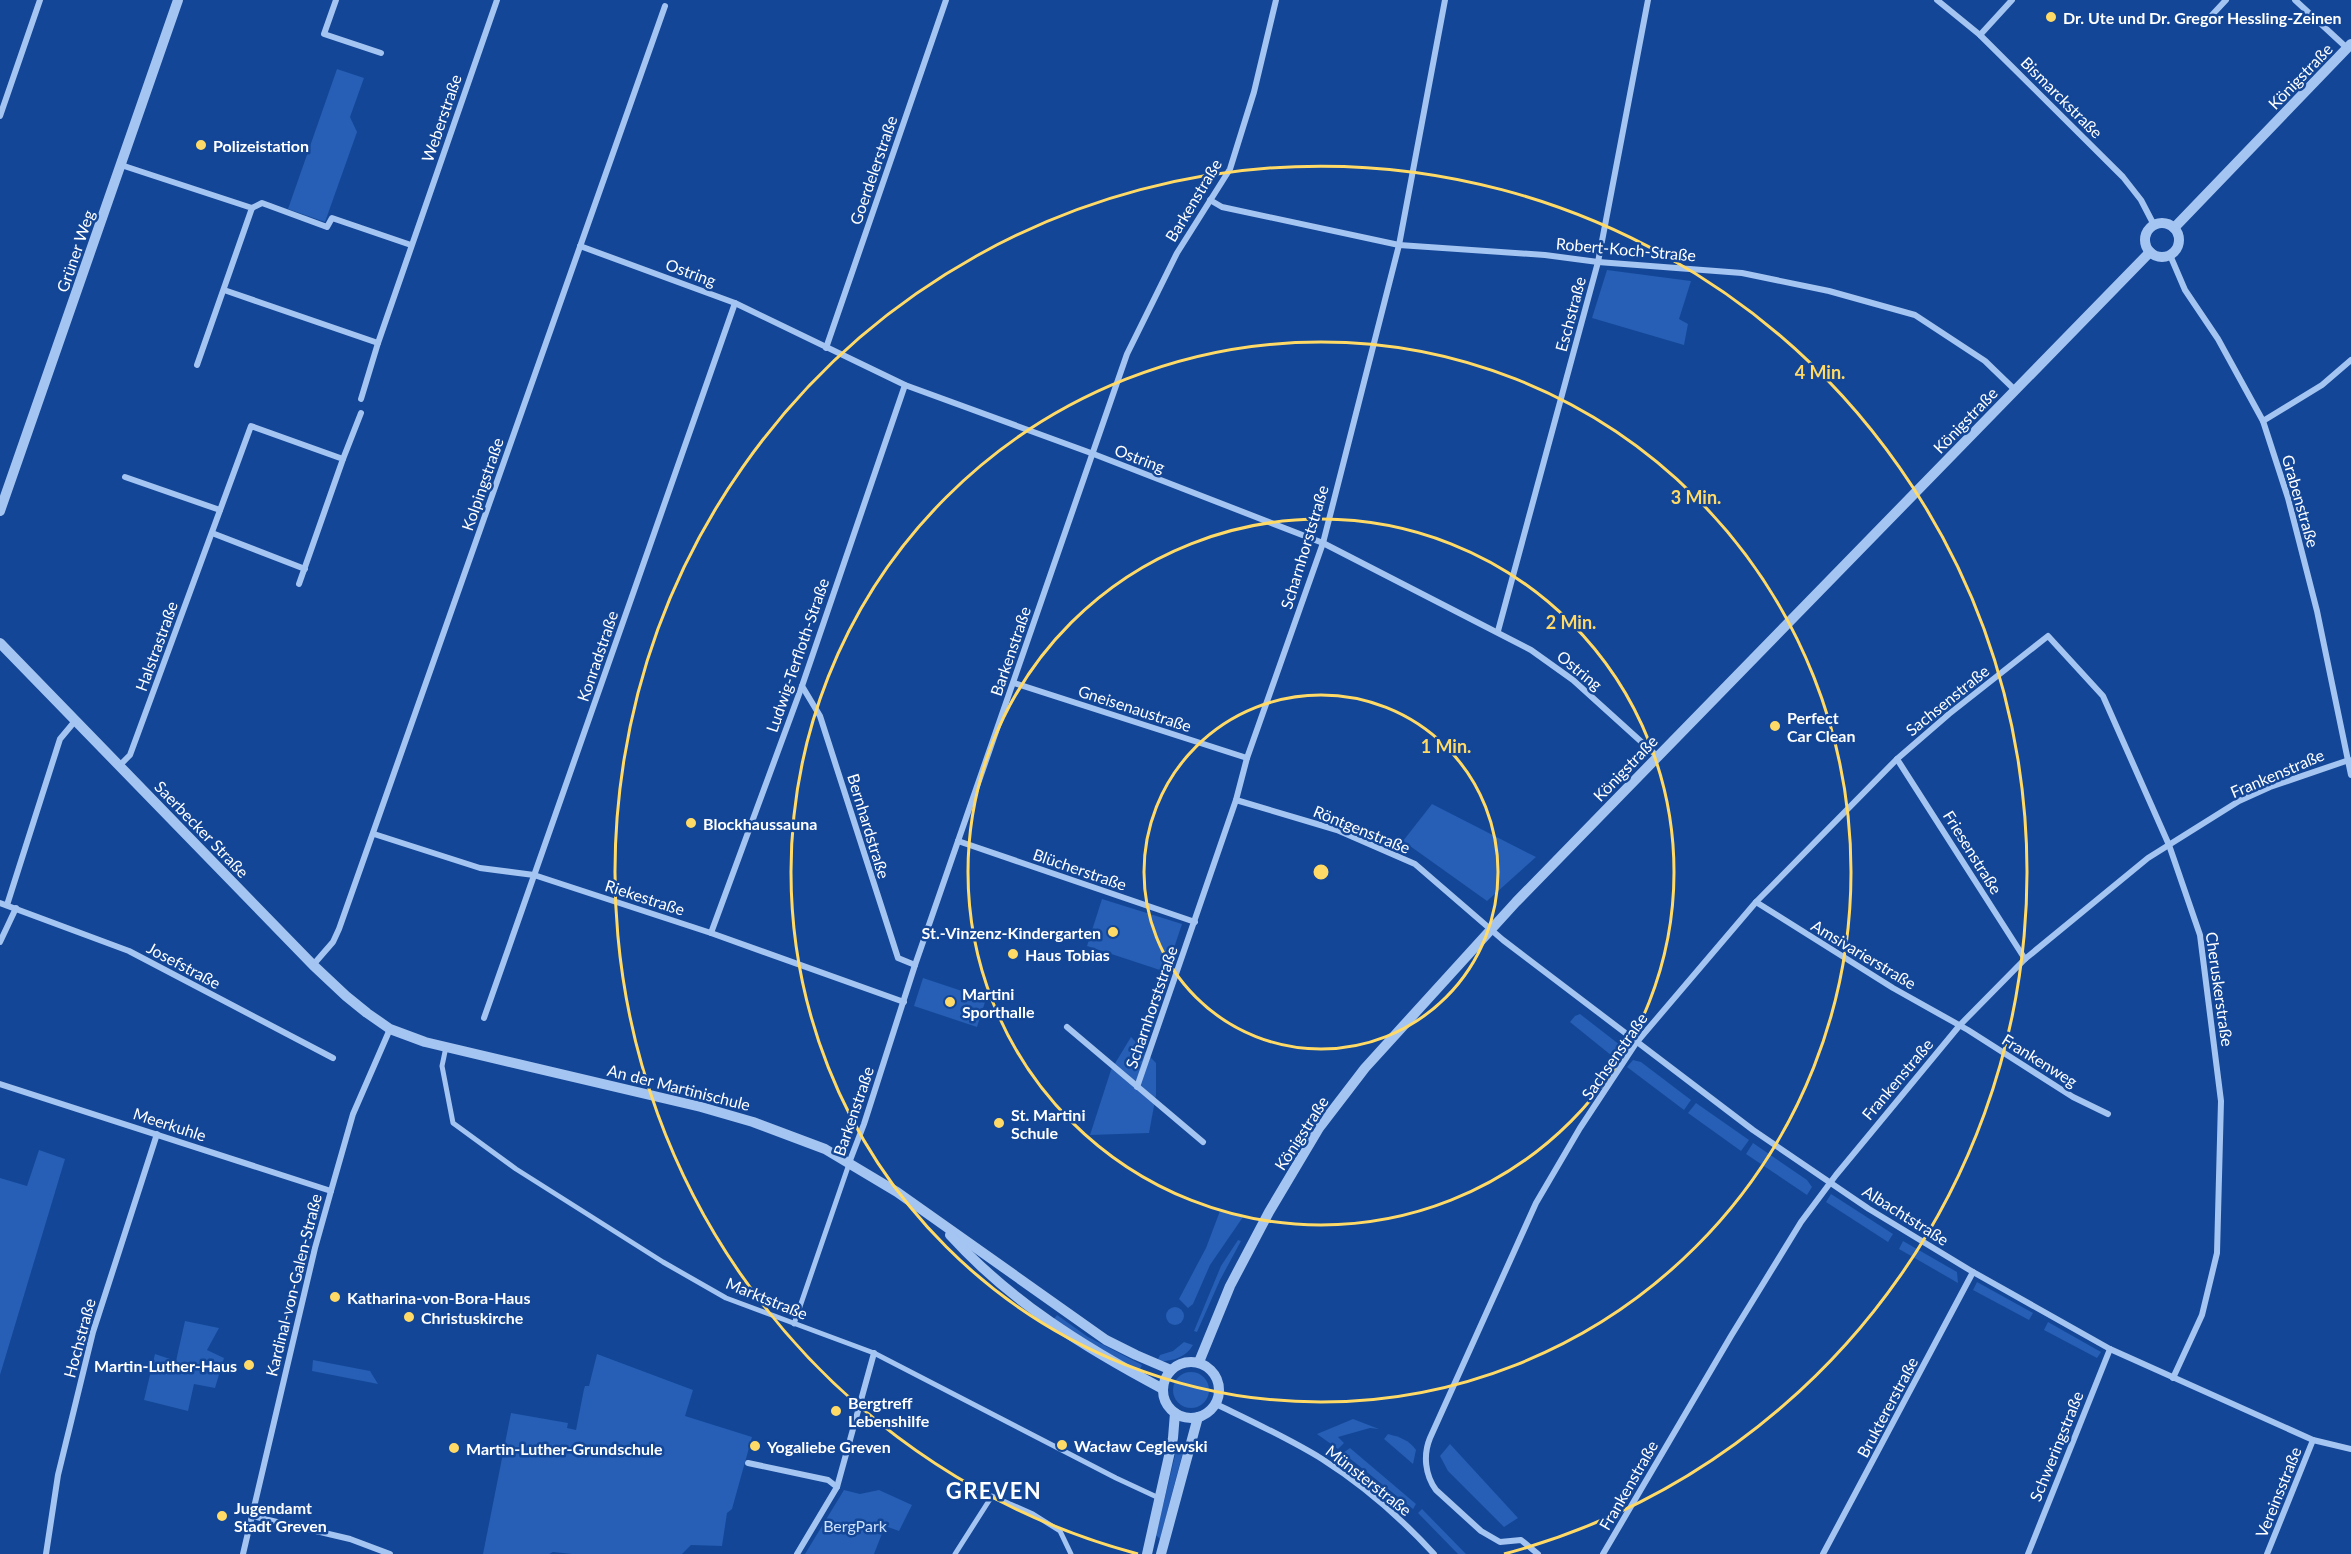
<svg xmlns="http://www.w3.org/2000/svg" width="2351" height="1554" viewBox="0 0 2351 1554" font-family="Lato,sans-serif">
<rect width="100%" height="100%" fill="#134696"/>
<g fill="#265fb5">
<polygon points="337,69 364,78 350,117 357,132 325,222 288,209"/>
<polygon points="1607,270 1691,281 1679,319 1688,324 1684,345 1592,318"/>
<polygon points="1432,804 1536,857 1487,901 1403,841"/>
<polygon points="1102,899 1182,924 1166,972 1087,946"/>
<polygon points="923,978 986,999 977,1027 914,1006"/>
<polygon points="1580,1014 1620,1045 1621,1051 1617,1060 1570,1022 1575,1016"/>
<polygon points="1131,1037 1156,1063 1156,1095 1149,1133 1090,1135 1111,1070"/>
<polygon points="1633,1060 1641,1062 1691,1100 1684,1110 1627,1067"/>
<polygon points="1696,1103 1749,1140 1741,1151 1688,1113"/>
<polygon points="1753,1143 1807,1180 1812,1187 1807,1195 1746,1154"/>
<polygon points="39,1150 65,1159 0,1375 0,1178 27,1186"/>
<polygon points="1831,1194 1893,1234 1888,1242 1826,1202"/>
<polygon points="1220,1211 1242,1214 1243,1217 1210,1265 1193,1304 1188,1308 1179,1299 1206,1248"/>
<polygon points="1238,1240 1241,1241 1220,1280 1197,1332 1194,1331 1221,1266"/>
<polygon points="1903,1241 1957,1272 1958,1283 1899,1249"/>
<polygon points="1977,1282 2033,1313 2029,1320 1973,1290"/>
<circle cx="1175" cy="1316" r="9"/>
<polygon points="1057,1315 1088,1337 1142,1365 1139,1371 1053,1320"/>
<polygon points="185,1321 219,1328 207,1350 224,1358 215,1388 194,1384 188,1411 144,1400 155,1354 176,1361"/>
<polygon points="2048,1322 2101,1352 2097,1358 2044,1330"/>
<path d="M1184,1342L1193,1345C1186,1358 1170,1362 1157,1361L1160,1355L1173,1351Z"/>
<polygon points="597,1354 693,1390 685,1416 752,1437 732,1509 727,1513 722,1546 691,1545 682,1554 572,1554 553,1552 549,1554 483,1554 511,1413 568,1423 567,1428 576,1430 584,1389 585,1386 589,1386"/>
<polygon points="313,1360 370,1371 378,1384 312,1371"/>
<circle cx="1191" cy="1390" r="18"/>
<polygon points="1353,1419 1379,1429 1370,1428 1338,1437 1344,1443 1338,1449 1317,1434"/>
<path d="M1388,1434C1400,1437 1409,1440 1416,1450L1413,1464L1384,1439Z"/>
<polygon points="1450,1444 1518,1518 1504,1527 1448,1471 1440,1456"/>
<polygon points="1177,1447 1184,1448 1160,1539 1156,1535"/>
<polygon points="1350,1448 1416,1504 1413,1509 1343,1453"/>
<polygon points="844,1490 860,1494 879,1490 912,1505 899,1531 885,1526 874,1554 805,1554"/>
<polygon points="1422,1509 1466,1554 1458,1554 1418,1513"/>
</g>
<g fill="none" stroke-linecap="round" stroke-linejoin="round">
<g stroke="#a4c4f2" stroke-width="5">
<polyline points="446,1047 442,1066 453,1123 516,1169 663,1262 726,1298 874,1353 1116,1478 1159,1498"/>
<polyline points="794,1324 849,1164"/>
<polyline points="955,1554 992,1496 1033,1514 1060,1531 1071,1554"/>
</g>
<g stroke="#a4c4f2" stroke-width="6">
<polyline points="336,0 324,34 381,53"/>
<polyline points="1937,0 1980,35 2123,177 2141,200 2154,225"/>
<polyline points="2295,0 2347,48"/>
<polyline points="2212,15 2226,0"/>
<polyline points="1980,35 2012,0"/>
<polyline points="0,116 40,0"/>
<polyline points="121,165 252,208 197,365"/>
<polyline points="1210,200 1222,207 1399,245 1545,255 1598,262 1742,273 1829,291 1915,315 1985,361 2015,390"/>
<polyline points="252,208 262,203 327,227 332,218 411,245"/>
<polyline points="580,246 735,303 905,385 1091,453 1323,543 1531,650 1573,680 1657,756"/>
<polyline points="2170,255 2185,290 2218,339 2263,421 2288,498 2317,611 2351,775"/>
<polyline points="224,290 378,343"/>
<polyline points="826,348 946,0"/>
<polyline points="361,399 378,343 497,0"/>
<polyline points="2263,421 2322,385 2351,360"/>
<polyline points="343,459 361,413"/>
<polyline points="125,477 220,510"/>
<polyline points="212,533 305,569"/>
<polyline points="1498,631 1598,262 1648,0"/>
<polyline points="1014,683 1247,758"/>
<polyline points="802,686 820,716 898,958 915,965"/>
<polyline points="1897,759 2025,959"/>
<polyline points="119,766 130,755 251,426 343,459 299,584"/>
<polyline points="1236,800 1337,830 1415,864 1503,940 1753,1130 1869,1209 1973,1272 2110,1349 2313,1440 2351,1449"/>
<polyline points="374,834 480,868 534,875 711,933 904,1002"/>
<polyline points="958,841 1195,922"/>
<polyline points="1756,902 1893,988 1968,1030 2073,1097 2108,1114"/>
<polyline points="0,903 129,951 333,1058"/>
<polyline points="7,905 60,739 75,721"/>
<polyline points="711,933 802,686 905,385"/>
<polyline points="0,942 16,908"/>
<polyline points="313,965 333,942 339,929 665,6"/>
<polyline points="484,1018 735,303"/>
<polyline points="1067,1027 1203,1142"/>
<polyline points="0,1084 331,1191"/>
<polyline points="1137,1087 1236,800 1247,758 1323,543 1399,245 1445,0"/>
<polyline points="849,1163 864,1124 915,965 1127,354 1177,253 1230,169 1254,92 1276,0"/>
<path d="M1216,1404C1251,1421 1288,1438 1322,1459C1363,1485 1401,1518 1434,1554"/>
<polyline points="748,1463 828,1480 837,1487"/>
<polyline points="252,1516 350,1539 390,1554"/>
<polyline points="46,1554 58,1475 93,1332 157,1134"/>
<polyline points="243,1554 315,1248 331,1191 353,1114 390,1029"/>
<polyline points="797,1554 837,1487 874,1353"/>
<path d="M1538,1554L1521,1540L1500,1542L1481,1531L1436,1490C1425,1475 1423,1455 1430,1438L1536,1203L1580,1128L1636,1043L1756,902L1897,759L1949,714L2048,636L2103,696L2169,845L2200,935L2221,1101L2217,1253L2202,1315L2173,1378"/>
<polyline points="1603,1554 1731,1336 1801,1222 1836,1175 1960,1025 2025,959 2148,858 2239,801 2270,787 2349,760"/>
<polyline points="1823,1554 1973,1272"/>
<polyline points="2028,1554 2110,1349"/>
<polyline points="2267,1554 2313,1440"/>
</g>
<g stroke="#a4c4f2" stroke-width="10">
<circle cx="2162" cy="240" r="17"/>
<polyline points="2174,228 2351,44"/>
<polyline points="0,511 178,0"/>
<polyline points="0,643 313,965 346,996 367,1013 390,1029 425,1042 701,1107 753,1122 825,1149 897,1192 1106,1340 1136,1355 1171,1370"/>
<path d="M950,1235C1011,1302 1084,1347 1163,1389"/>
<circle cx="1191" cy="1390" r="28"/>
<polyline points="1199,1362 1230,1286 1269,1212 1319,1128 1365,1068 1516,902 2150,252"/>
<polyline points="1147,1554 1173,1438 1175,1413"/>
<polyline points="1161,1554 1198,1417"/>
</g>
</g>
<g fill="none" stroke="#ffda66" stroke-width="3">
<circle cx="1321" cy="872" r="177"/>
<circle cx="1321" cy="872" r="353"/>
<circle cx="1321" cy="872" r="530"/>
<path d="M1138 1554A706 706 0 1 1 1504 1554"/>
</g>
<g fill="#ffda66" stroke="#134696" stroke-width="2">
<circle cx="2051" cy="17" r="6"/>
<circle cx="201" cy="145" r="6"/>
<circle cx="1775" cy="726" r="6"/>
<circle cx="691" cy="823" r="6"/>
<circle cx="1113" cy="932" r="6"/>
<circle cx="1013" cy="954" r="6"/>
<circle cx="950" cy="1002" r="6"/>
<circle cx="999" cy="1123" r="6"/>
<circle cx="335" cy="1297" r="6"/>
<circle cx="409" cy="1317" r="6"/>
<circle cx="249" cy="1365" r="6"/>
<circle cx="836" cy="1411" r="6"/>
<circle cx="1062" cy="1445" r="6"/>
<circle cx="755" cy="1446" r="6"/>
<circle cx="454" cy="1448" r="6"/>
<circle cx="222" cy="1516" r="6"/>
</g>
<g text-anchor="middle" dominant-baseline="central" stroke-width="5" stroke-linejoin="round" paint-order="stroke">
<g font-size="16" font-weight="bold" fill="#fff" stroke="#134696" text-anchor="start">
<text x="2063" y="17">Dr. Ute und Dr. Gregor Hessling-Zeinen</text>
<text x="213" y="145">Polizeistation</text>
<text x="1787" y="717">Perfect<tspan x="1787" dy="18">Car Clean</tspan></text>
<text x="703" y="823">Blockhaussauna</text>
<text x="1101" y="932" text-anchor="end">St.-Vinzenz-Kindergarten</text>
<text x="1025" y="954">Haus Tobias</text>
<text x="962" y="993">Martini<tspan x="962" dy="18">Sporthalle</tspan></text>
<text x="1011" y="1114">St. Martini<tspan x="1011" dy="18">Schule</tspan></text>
<text x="347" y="1297">Katharina-von-Bora-Haus</text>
<text x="421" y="1317">Christuskirche</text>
<text x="237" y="1365" text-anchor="end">Martin-Luther-Haus</text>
<text x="848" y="1402">Bergtreff<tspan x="848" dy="18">Lebenshilfe</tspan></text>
<text x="1074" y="1445">Wacław Ceglewski</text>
<text x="767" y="1446">Yogaliebe Greven</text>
<text x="466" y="1448">Martin-Luther-Grundschule</text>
<text x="234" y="1507">Jugendamt<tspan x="234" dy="18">Stadt Greven</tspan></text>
</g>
<g font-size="16" fill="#fff" stroke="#134696">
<text transform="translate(2300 76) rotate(-46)">Königstraße</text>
<text transform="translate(2062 97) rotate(45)">Bismarckstraße</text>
<text transform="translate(441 118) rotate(-71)">Weberstraße</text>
<text transform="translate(873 170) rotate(-71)">Goerdelerstraße</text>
<text transform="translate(1193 200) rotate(-59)">Barkenstraße</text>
<text transform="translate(1626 249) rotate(5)">Robert-Koch-Straße</text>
<text transform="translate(75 251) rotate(-71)">Grüner Weg</text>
<text transform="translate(691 272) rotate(20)">Ostring</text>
<text transform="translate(1570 314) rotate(-75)">Eschstraße</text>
<text transform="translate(1965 420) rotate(-46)">Königstraße</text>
<text transform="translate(1140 458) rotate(21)">Ostring</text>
<text transform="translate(482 484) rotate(-71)">Kolpingstraße</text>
<text transform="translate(2301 501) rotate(74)">Grabenstraße</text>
<text transform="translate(1304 547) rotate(-73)">Scharnhorststraße</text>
<text transform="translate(156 646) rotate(-70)">Halstrastraße</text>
<text transform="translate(1010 651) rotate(-71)">Barkenstraße</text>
<text transform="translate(797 655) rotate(-71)">Ludwig-Terfloth-Straße</text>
<text transform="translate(597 656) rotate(-71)">Konradstraße</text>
<text transform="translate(1580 670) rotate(39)">Ostring</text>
<text transform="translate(1947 700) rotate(-39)">Sachsenstraße</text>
<text transform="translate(1135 708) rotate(18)">Gneisenaustraße</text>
<text transform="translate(1625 768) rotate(-46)">Königstraße</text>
<text transform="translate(2277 773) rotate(-23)">Frankenstraße</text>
<text transform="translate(869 826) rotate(73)">Bernhardstraße</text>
<text transform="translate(202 829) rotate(46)">Saerbecker Straße</text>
<text transform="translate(1362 829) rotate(22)">Röntgenstraße</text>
<text transform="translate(1973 852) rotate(58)">Friesenstraße</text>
<text transform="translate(1080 869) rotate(19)">Blücherstraße</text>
<text transform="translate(645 897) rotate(18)">Riekestraße</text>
<text transform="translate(1864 954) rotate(31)">Amsivarierstraße</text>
<text transform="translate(184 965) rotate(28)">Josefstraße</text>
<text transform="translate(2220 989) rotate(82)">Cheruskerstraße</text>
<text transform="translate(1151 1007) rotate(-71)">Scharnhorststraße</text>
<text transform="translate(1614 1056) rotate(-55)">Sachsenstraße</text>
<text transform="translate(2040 1060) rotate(32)">Frankenweg</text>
<text transform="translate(1897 1079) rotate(-50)">Frankenstraße</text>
<text transform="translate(679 1087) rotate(14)">An der Martinischule</text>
<text transform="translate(853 1111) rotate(-71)">Barkenstraße</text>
<text transform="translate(170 1124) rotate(18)">Meerkuhle</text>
<text transform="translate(1301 1133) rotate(-57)">Königstraße</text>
<text transform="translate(1906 1215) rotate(32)">Albachtstraße</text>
<text transform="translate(293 1285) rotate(-76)">Kardinal-von-Galen-Straße</text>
<text transform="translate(767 1298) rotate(22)">Marktstraße</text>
<text transform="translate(79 1338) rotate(-75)">Hochstraße</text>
<text transform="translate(1887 1407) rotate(-62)">Bruktererstraße</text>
<text transform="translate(2056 1446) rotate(-68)">Schweringstraße</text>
<text transform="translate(1369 1480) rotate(38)">Münsterstraße</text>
<text transform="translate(1628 1485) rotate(-60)">Frankenstraße</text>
<text transform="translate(2278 1492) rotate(-68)">Vereinsstraße</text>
</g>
<g font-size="16" fill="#cce0fd" stroke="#134696">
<text x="855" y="1525">BergPark</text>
</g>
<g font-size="22" font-weight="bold" letter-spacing="1.5" fill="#fff" stroke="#134696">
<text x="994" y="1490">GREVEN</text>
</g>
</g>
<circle cx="1321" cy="872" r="9" fill="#ffda66" stroke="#134696" stroke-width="3"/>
<g font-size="18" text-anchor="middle" font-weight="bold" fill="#ffda66" stroke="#134696" stroke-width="5" stroke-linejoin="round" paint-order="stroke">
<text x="1820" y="379">4 Min.</text>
<text x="1696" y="504">3 Min.</text>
<text x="1571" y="629">2 Min.</text>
<text x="1446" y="753">1 Min.</text>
</g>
</svg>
